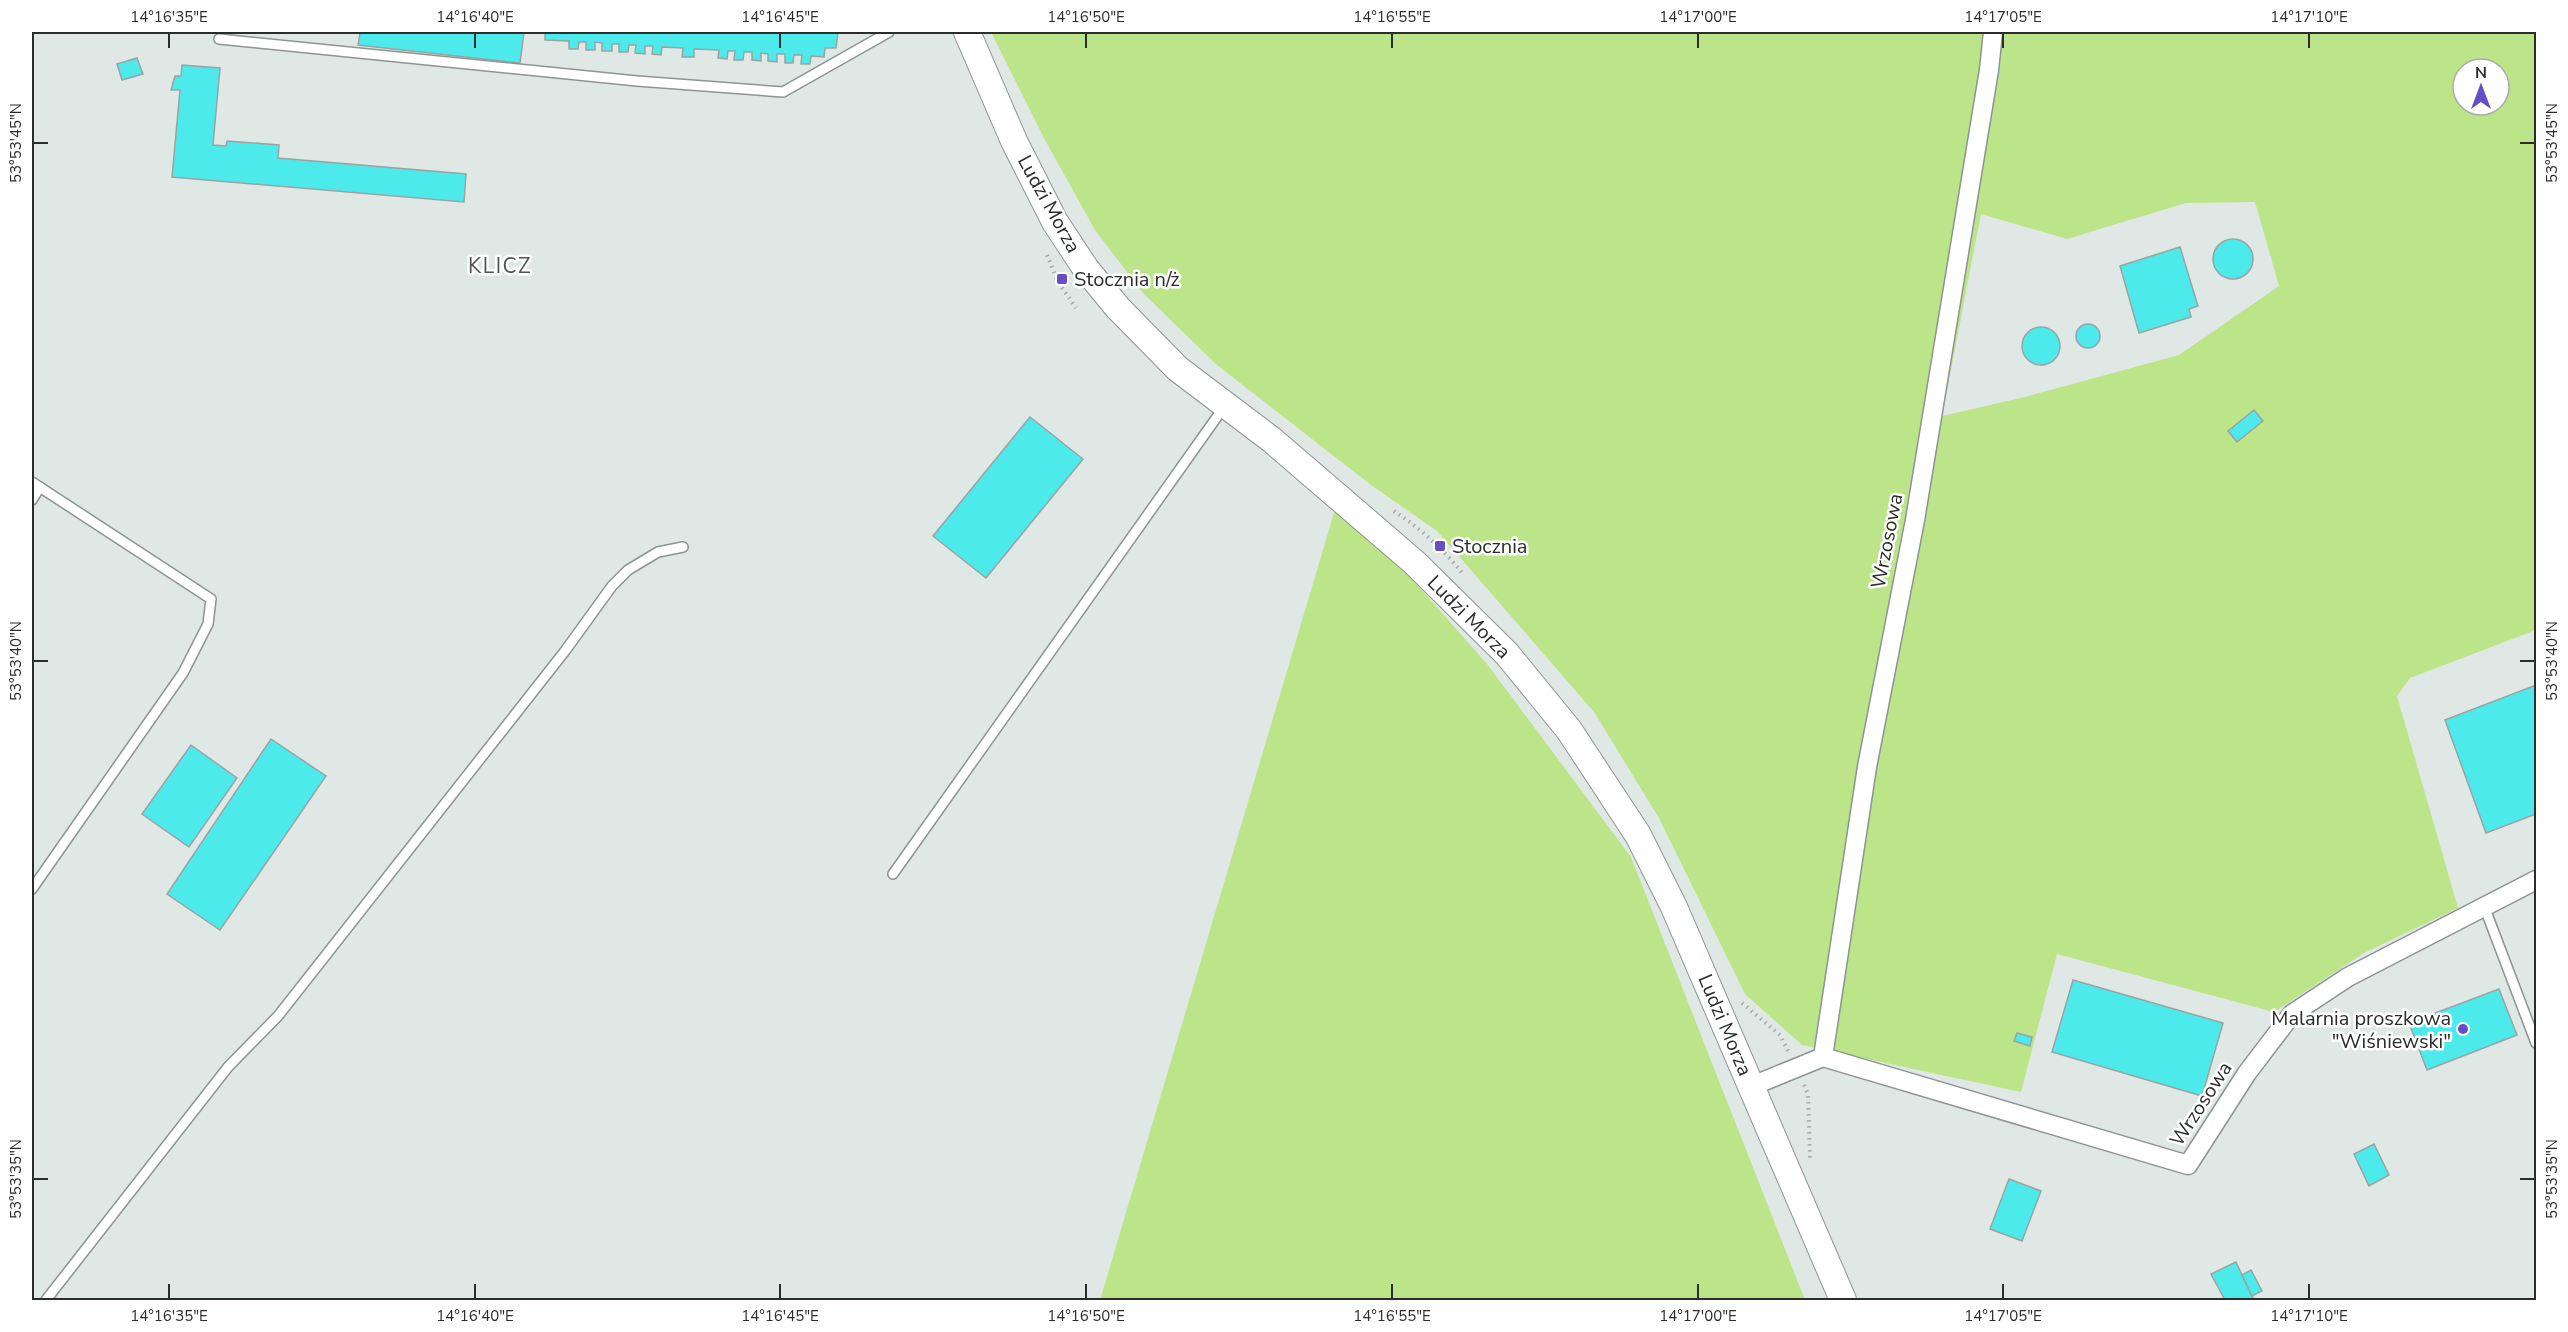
<svg xmlns="http://www.w3.org/2000/svg" width="2568" height="1332" viewBox="0 0 2568 1332" font-family="'Nunito Sans',sans-serif">
<rect width="100%" height="100%" fill="#e0e8e5"/>
<g fill="#bce489" fill-rule="evenodd">
<path d="M991,32H2536V630L2410,678L2397,696L2458,908L2364,953L2274,1012L2057,954L2021,1092L1802,1045L1745,994L1659,818L1594,712L1437,531L1371,485L1217,365L1143,293L1095,230L1045,140ZM2463,69H2499V105H2463ZM2255,202L2279,286L2179,355L2025,397L1942,416L1981,214L2067,239L2186,203Z"/>
<polygon points="1339,496 1487,664 1631,857 1805,1300 1100,1300"/>
</g>
<g fill="#4deaec" stroke="#9ba3a3" stroke-width="1.5">
<polygon points="355,32 524,32 520,63 358,45 360,33"/>
<polygon points="545,32 838,32 836,48 825,48 824,57 811,56 810,64 801,64 802,55 794,55 793,63 785,63 785,54 777,54 777,62 768,61 768,54 761,53 761,61 752,60 752,52 744,52 743,60 734,60 735,51 728,51 727,59 718,58 719,50 694,49 694,57 682,57 683,48 662,47 661,55 652,54 653,46 645,46 645,54 635,53 636,45 629,45 628,52 619,52 619,44 612,44 612,51 602,51 602,43 595,42 595,50 586,50 586,42 579,42 578,49 569,49 569,41 545,40"/>
<polygon points="137,58 143,74 122,80 117,64"/>
<polygon points="182,65 220,68 213,145 226,146 227,141 279,145 278,158 466,174 464,202 172,177 180,90 171,90 175,76 181,76"/>
<circle cx="2233" cy="259" r="20"/>
<polygon points="2180,247 2198,306 2189,309 2191,317 2139,333 2120,266"/>
<circle cx="2088" cy="336" r="12"/>
<circle cx="2041" cy="346" r="19"/>
<polygon points="2254,410 2263,421 2237,442 2228,431"/>
<polygon points="1030,417 1083,459 986,578 933,536"/>
<polygon points="2536,685 2536,814 2486,833 2445,720"/>
<polygon points="271,739 326,776 220,930 167,894"/>
<polygon points="191,745 237,778 189,847 142,814"/>
<polygon points="2073,980 2223,1023 2202,1096 2052,1052"/>
<polygon points="2499,989 2517,1035 2427,1070 2409,1023"/>
<polygon points="2017,1033 2032,1037 2030,1046 2014,1041"/>
<polygon points="2374,1144 2389,1175 2369,1186 2354,1154"/>
<polygon points="2009,1179 2041,1191 2022,1241 1990,1229"/>
<polygon points="2236,1262 2242,1275 2254,1300 2225,1300 2211,1274"/>
<polygon points="2251,1270 2262,1291 2252,1296 2242,1275"/>
</g>
<g fill="none" stroke-linecap="round" stroke-linejoin="round">
<defs>
<g id="lane">
<polyline points="219,39 637,81 783,92 889,32"/>
<polyline points="32,482 211,599 208,624 183,673 32,889"/>
<polyline points="32,500 40,487"/>
<polyline points="893,874 1224,407"/>
<polyline points="2484,906 2536,1043"/>
<polyline points="46,1300 228,1067 278,1016 565,651 612,586 628,570 658,552 683,547"/>
</g>
<g id="street">
<polyline points="1823,1057 1867,767 1915,520 1989,70 1993,32"/>
<polyline points="1752,1086 1823,1057 2188,1165 2247,1073 2292,1014 2348,977 2536,880"/>
</g>
<polyline id="secondary" points="967,32 1014,141 1055,222 1086,269 1118,308 1178,369 1272,440 1415,563 1507,654 1569,730 1638,835 1674,907 1843,1300"/>
</defs>
<use href="#lane" stroke="#8d9491" stroke-width="12"/>
<use href="#street" stroke="#8d9491" stroke-width="21"/>
<use href="#secondary" stroke="#8d9491" stroke-width="28"/>
<g stroke="#a5aba9" stroke-width="4" stroke-dasharray="1.5 4.5" stroke-linecap="butt">
<polyline points="1047,255 1058,282 1076,308"/>
<path d="M1394,511C1420,528 1444,550 1463,574"/>
<polyline points="1742,1003 1780,1035 1788,1051"/>
<polyline points="1804,1085 1808,1094 1810,1161"/>
</g>
<use href="#lane" stroke="#fff" stroke-width="9"/>
<use href="#street" stroke="#fff" stroke-width="18"/>
<use href="#secondary" stroke="#fff" stroke-width="26"/>
</g>
<path fill="none" stroke="#2a2d2c" stroke-width="2" d="M169,33V48M475,33V48M780,33V48M1086,33V48M1392,33V48M1698,33V48M2003,33V48M2309,33V48M33,143H48M2520,143H2535M33,661H48M2520,661H2535M33,1179H48M2520,1179H2535M169,1284V1299M475,1284V1299M780,1284V1299M1086,1284V1299M1392,1284V1299M1698,1284V1299M2003,1284V1299M2309,1284V1299"/>
<g fill="#654ec7" stroke="#fff" stroke-width="2">
<rect x="1056" y="273" width="12" height="12" rx="3"/>
<rect x="1434" y="540" width="12" height="12" rx="3"/>
<circle cx="2463" cy="1029" r="6"/>
</g>
<g text-anchor="middle" dominant-baseline="central" stroke-width="5" stroke-linejoin="round" paint-order="stroke">
<g font-size="20" fill="#2a2d2c" stroke="#fff">
<text transform="translate(1049 204) rotate(61)">Ludzi Morza</text>
<text transform="translate(1887 541) rotate(-79)">Wrzosowa</text>
<text transform="translate(1469 617) rotate(45)">Ludzi Morza</text>
<text transform="translate(1725 1025) rotate(67)">Ludzi Morza</text>
<text transform="translate(2201 1104) rotate(-57)">Wrzosowa</text>
</g>
<g font-size="20" fill="#2a2d2c" stroke="#fff" text-anchor="start">
<text x="1074" y="279">Stocznia n/ż</text>
<text x="1452" y="546">Stocznia</text>
<text x="2451" y="1018" text-anchor="end">Malarnia proszkowa<tspan x="2451" dy="23">"Wiśniewski"</tspan></text>
</g>
<g font-size="21" letter-spacing="1.5" fill="#4d5452" stroke="#fff">
<text x="500" y="266">KLICZ</text>
</g>
</g>
<rect width="2568" height="1332" fill="none" stroke="#ffffff" stroke-width="66"/>
<g transform="translate(2481 87)"><circle r="28" fill="#ffffff" stroke="#aaabab" stroke-width="1.5"/>
<path d="M0-4.5L10 22L0 15L-10 22Z" fill="#654ec7"/>
<text y="-9" font-size="16" font-weight="bold" text-anchor="middle" fill="#2a2d2c">N</text>
</g>
<rect x="33" y="33" width="2502" height="1266" fill="none" stroke="#2a2d2c" stroke-width="2"/>
<g font-size="15" text-anchor="middle" fill="#2a2d2c">
<text x="169" y="22">14°16'35"E</text>
<text x="475" y="22">14°16'40"E</text>
<text x="780" y="22">14°16'45"E</text>
<text x="1086" y="22">14°16'50"E</text>
<text x="1392" y="22">14°16'55"E</text>
<text x="1698" y="22">14°17'00"E</text>
<text x="2003" y="22">14°17'05"E</text>
<text x="2309" y="22">14°17'10"E</text>
<text transform="translate(16 143) rotate(-90)" y="5">53°53'45"N</text>
<text transform="translate(2552 143) rotate(-90)" y="5">53°53'45"N</text>
<text transform="translate(16 661) rotate(-90)" y="5">53°53'40"N</text>
<text transform="translate(2552 661) rotate(-90)" y="5">53°53'40"N</text>
<text transform="translate(16 1179) rotate(-90)" y="5">53°53'35"N</text>
<text transform="translate(2552 1179) rotate(-90)" y="5">53°53'35"N</text>
<text x="169" y="1321">14°16'35"E</text>
<text x="475" y="1321">14°16'40"E</text>
<text x="780" y="1321">14°16'45"E</text>
<text x="1086" y="1321">14°16'50"E</text>
<text x="1392" y="1321">14°16'55"E</text>
<text x="1698" y="1321">14°17'00"E</text>
<text x="2003" y="1321">14°17'05"E</text>
<text x="2309" y="1321">14°17'10"E</text>
</g>
</svg>
